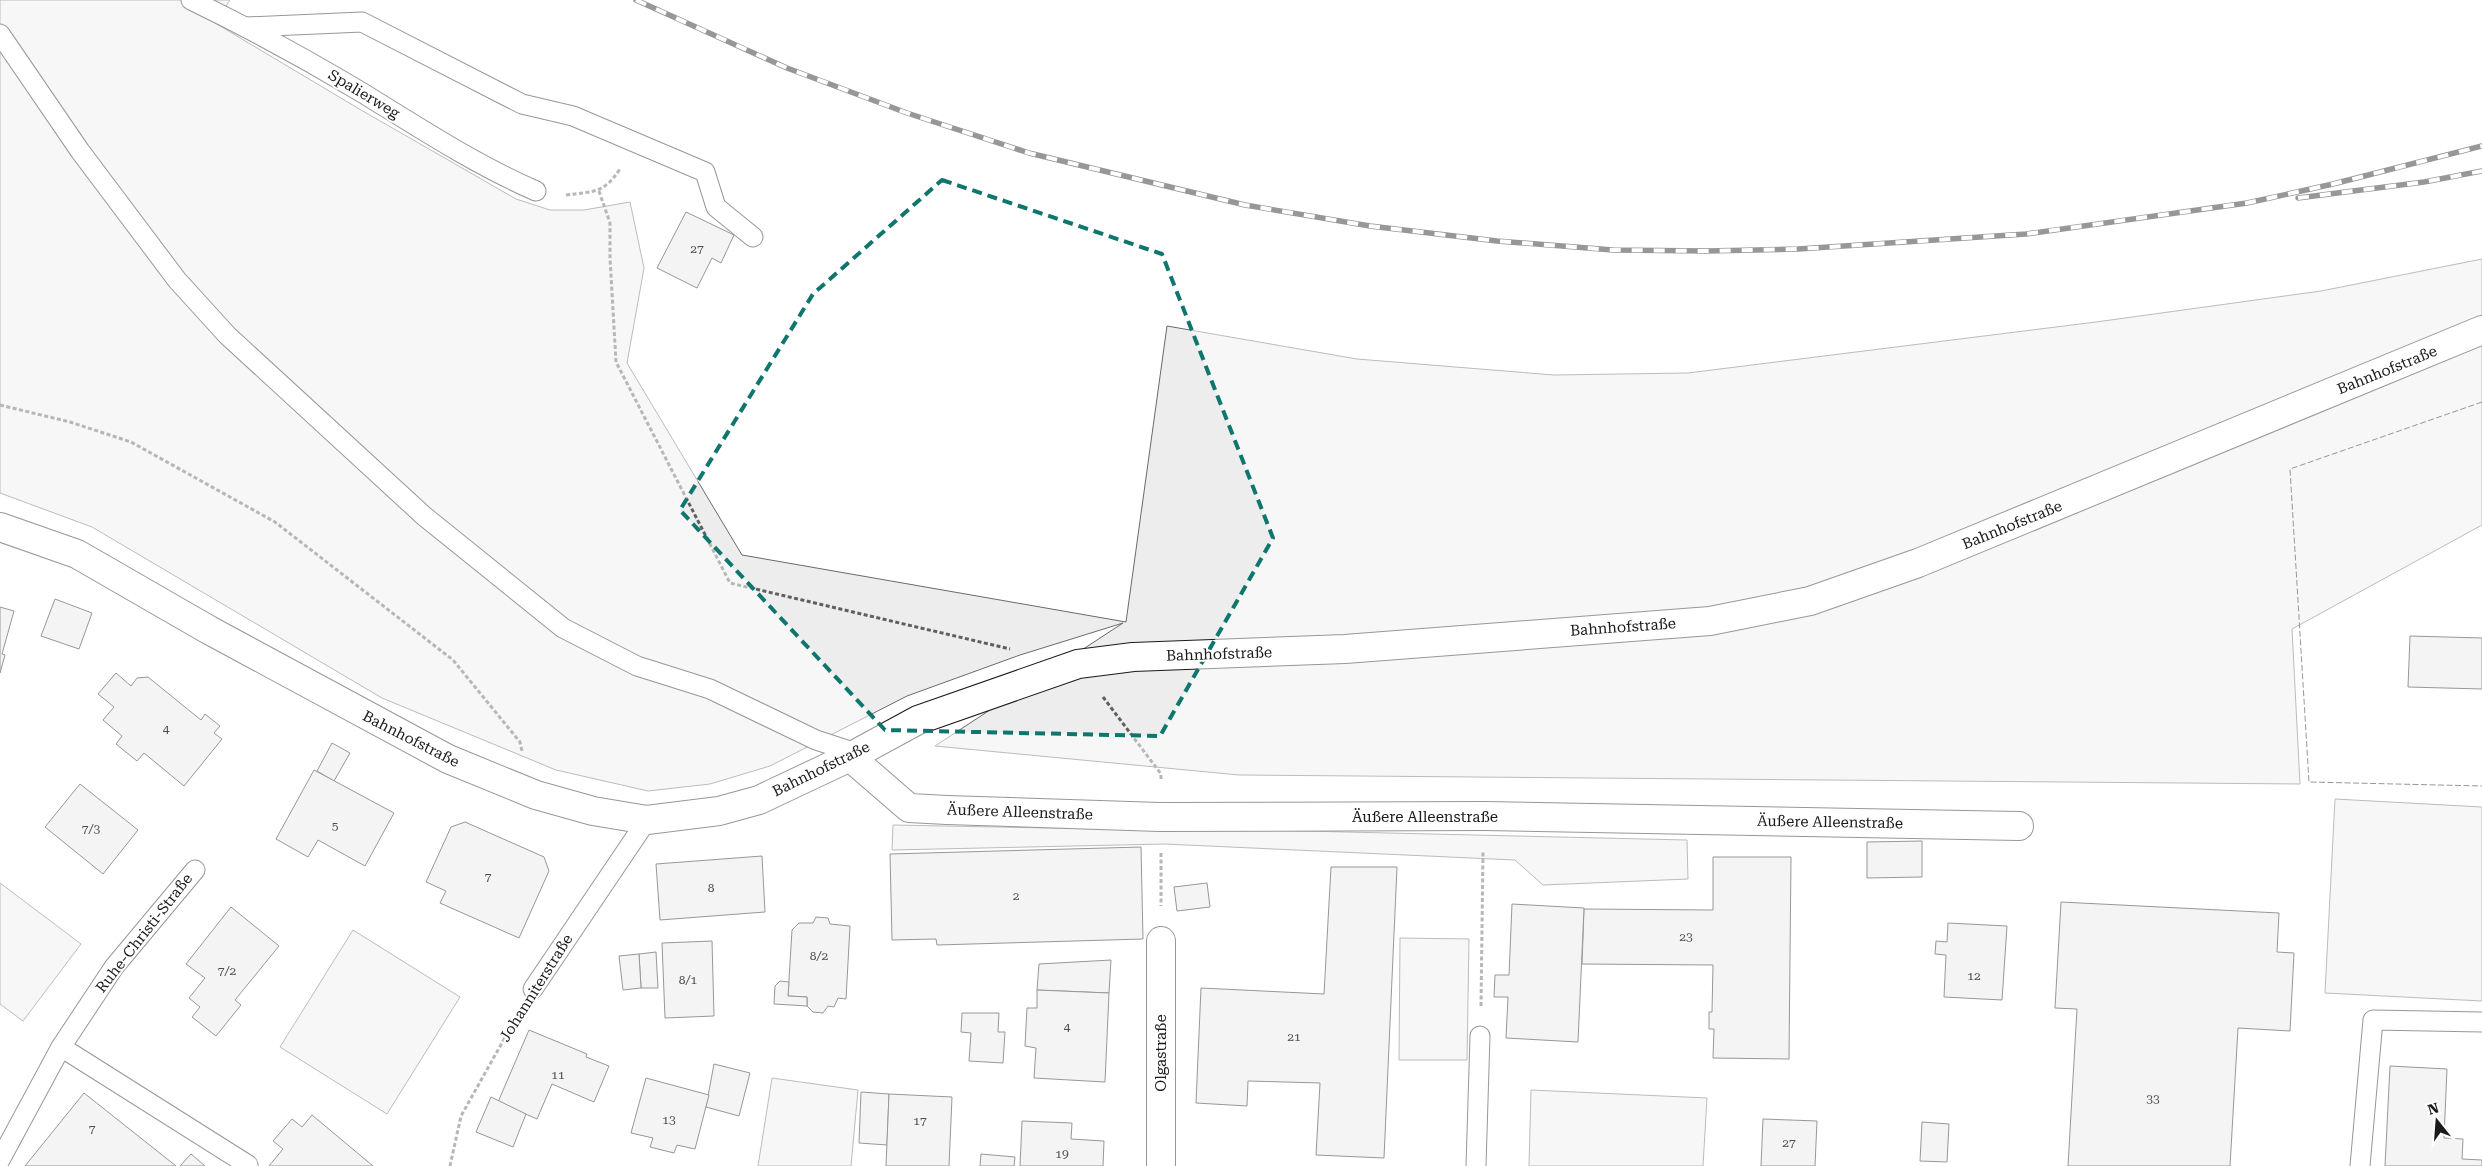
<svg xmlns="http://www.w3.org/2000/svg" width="2482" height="1166" viewBox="0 0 2482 1166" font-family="'Roboto Serif',serif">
<rect width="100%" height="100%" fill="#fff"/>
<g fill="#ededed" stroke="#6a6a6a">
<polygon points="0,0 230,0 215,23 361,110 516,199 550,210 584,210 630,202 644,268 627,363 742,555 1126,622 1167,326 1357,359 1554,375 1688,373 2096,322 2321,291 2482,259 2482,525 2292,629 2300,784 1239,775 935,746 1123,623 1020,655 907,696 770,766 710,784 648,791 556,770 382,698 92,527 0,493"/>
<polygon points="2335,799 2482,807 2482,1001 2325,993"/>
<polygon points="893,825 1102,829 1175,828 1687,840 1688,879 1543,885 1515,860 1164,844 892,850"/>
<polygon points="0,883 81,944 23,1021 0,1004"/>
<polygon points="353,930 460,997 387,1114 280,1047"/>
<polygon points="1400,938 1469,939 1467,1060 1399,1060"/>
<polygon points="772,1078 858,1090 851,1166 758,1166"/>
<polygon points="1531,1090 1707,1098 1703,1166 1529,1166"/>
</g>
<g fill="#e6e6e6" stroke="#1a1a1a">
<polygon points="686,212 734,235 721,263 712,258 697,288 657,268"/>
<polygon points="55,599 92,613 79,649 41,636"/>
<polygon points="0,607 14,611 2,654 5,655 0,673"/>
<polygon points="2410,636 2482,638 2482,689 2408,687"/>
<polygon points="116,673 131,686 137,678 148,677 201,720 205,714 220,726 214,733 222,739 184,786 144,753 137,761 116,744 122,736 103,720 114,707 98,694"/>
<polygon points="332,743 350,753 334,781 317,771"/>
<polygon points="314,770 394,813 365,866 318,840 308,857 276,839"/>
<polygon points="80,784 138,830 103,874 45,827"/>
<polygon points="465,822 544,857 549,871 519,938 440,903 446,891 426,882 451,827"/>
<polygon points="1922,841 1922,877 1867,878 1867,842"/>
<polygon points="1141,847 1143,939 937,945 936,939 892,940 890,854"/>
<polygon points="762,856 765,912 660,920 656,864"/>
<polygon points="1713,857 1791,857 1789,1059 1713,1058 1714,1029 1709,1029 1709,1012 1712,1012 1713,965 1582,964 1584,909 1713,910"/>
<polygon points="1331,867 1397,867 1384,1158 1316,1155 1320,1083 1248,1081 1247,1106 1196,1103 1201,988 1324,994"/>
<polygon points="1207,883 1210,907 1177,911 1174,887"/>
<polygon points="2061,902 2279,913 2277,952 2294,953 2290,1031 2238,1028 2230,1166 2068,1166 2077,1009 2055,1008"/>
<polygon points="1512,904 1584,908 1578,1042 1506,1038 1508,997 1494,997 1495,975 1509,975"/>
<polygon points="231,907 279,946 235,1000 241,1005 216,1036 192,1017 200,1007 189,998 205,978 186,964"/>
<polygon points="816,917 828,918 830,924 850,926 846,999 838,998 834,1007 828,1006 823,1013 813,1012 807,1006 807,997 788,996 792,930 799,923 813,923"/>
<polygon points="1948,923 2007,926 2002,1000 1944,997 1946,955 1935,954 1936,941 1947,942"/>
<polygon points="712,941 714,1016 665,1018 662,943"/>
<polygon points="656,952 658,988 641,988 639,954"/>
<polygon points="639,954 641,988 623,990 619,956"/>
<polygon points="1111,960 1109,993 1037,990 1039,964"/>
<polygon points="780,981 789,982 788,996 807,997 807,1006 774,1004 775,986"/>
<polygon points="1037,990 1109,993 1105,1082 1034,1078 1036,1048 1025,1046 1027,1008 1037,1008"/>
<polygon points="962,1013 999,1013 998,1032 1005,1032 1003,1063 969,1061 971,1033 961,1032"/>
<polygon points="529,1030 587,1054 586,1057 609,1066 594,1102 552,1084 537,1119 498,1102"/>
<polygon points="714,1064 750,1073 739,1116 706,1107"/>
<polygon points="2390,1066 2447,1069 2444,1138 2463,1139 2462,1159 2482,1160 2482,1166 2385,1166"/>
<polygon points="646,1078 709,1095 695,1149 677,1145 674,1153 650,1147 653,1138 631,1133"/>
<polygon points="861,1092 889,1094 887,1145 859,1143"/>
<polygon points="84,1093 176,1166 25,1166"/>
<polygon points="889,1094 952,1097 949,1166 886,1166"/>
<polygon points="491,1097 526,1114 513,1147 476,1132"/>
<polygon points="312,1115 373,1166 269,1166 283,1149 273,1141 292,1119 302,1127"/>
<polygon points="1763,1119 1817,1121 1815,1166 1761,1166"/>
<polygon points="1022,1121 1072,1123 1071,1139 1104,1141 1103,1166 1020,1166"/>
<polygon points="1922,1122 1949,1124 1947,1162 1920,1161"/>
<polygon points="191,1154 205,1166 180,1166"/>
<polygon points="981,1154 1015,1157 1014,1166 980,1166"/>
</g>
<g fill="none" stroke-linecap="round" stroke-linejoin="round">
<defs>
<g id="lane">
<path d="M191,0C249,28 306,59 361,92C418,127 474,164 536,191"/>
<polyline points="246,27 362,22 522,104 573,116 705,172 716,207 753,237"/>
<polyline points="0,34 80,151 177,280 227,335 424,516 563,628 637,666 710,689 816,740 856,753"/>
<polyline points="533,989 647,820"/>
<polyline points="61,1047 248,1165"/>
<polyline points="0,1160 61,1047 114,967 195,870"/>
<polyline points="1476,1166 1480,1036"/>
<polyline points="2360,1166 2373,1020 2482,1022"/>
</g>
<g id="street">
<polyline points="0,527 77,554 209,630 448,759 536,795 593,811 647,820 719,811 759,800 850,757 918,720 1078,664 1133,657 1345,649 1710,621 1810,601 1918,563 2482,330"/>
<polyline points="850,757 909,808 947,810 1160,817 1484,816 2019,826"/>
<polyline points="1161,1166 1161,941"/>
</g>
</defs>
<use href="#lane" stroke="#1a1a1a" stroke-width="21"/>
<use href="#street" stroke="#1a1a1a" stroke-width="30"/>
<g stroke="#5f5f5f" stroke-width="3" stroke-dasharray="4 2.5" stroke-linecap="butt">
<polyline points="599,191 610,223 610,258 616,362 730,583 1010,649"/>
<path d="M566,195C595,191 603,194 620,169"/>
<polyline points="0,405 70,422 131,442 275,522 453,660 520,742 522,751"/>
<polyline points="1103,697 1161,774 1161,781"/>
<polyline points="1161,853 1161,906"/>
<polyline points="1481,1006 1483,852"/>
<polyline points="450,1166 461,1116 517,1016"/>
</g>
<use href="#lane" stroke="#fff" stroke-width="19"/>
<use href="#street" stroke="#fff" stroke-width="28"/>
<defs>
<g id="rail">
<polyline points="636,0 787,68 907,113 1029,153 1245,205 1370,226 1497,241 1613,250 1706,251 1798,249 2026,234 2247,203 2333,184 2482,146"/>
<polyline points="2298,198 2424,182 2482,171"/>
</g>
</defs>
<use href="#rail" stroke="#1a1a1a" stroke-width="5.5"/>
<use href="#rail" stroke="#fff" stroke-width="4" stroke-dasharray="11" stroke-linecap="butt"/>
<polyline stroke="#1a1a1a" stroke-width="1" stroke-dasharray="6 2.5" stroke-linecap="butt" points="2482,402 2290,469 2309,782 2482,786"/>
</g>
<path d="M0 0H2482V1166H0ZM942,180L1162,254L1273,538L1160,736L885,730L680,510L813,294Z" fill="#fff" fill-opacity=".55" fill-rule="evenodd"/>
<path fill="none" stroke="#0f766e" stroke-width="4" stroke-dasharray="10 6" stroke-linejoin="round" d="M942,180L1162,254L1273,538L1160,736L885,730L680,510L813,294Z"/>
<g text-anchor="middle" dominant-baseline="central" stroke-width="4" stroke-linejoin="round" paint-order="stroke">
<g font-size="12" fill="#4d4d4d">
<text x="697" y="249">27</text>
<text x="166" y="729">4</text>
<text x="335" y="826">5</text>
<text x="91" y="829">7/3</text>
<text x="488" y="877">7</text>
<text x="711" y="888">8</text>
<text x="1016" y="896">2</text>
<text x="1686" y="937">23</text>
<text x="819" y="956">8/2</text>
<text x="227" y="971">7/2</text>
<text x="1974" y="976">12</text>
<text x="688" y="980">8/1</text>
<text x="1067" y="1027">4</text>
<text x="1294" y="1037">21</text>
<text x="558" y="1075">11</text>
<text x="2153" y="1099">33</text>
<text x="669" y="1120">13</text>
<text x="920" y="1121">17</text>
<text x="92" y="1129">7</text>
<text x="1789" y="1143">27</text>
<text x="1062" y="1154">19</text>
</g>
<g font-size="15" fill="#1a1a1a" stroke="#fff">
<text transform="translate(364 94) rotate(31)">Spalierweg</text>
<text transform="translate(2387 370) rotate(-22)">Bahnhofstraße</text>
<text transform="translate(2012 525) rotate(-22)">Bahnhofstraße</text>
<text transform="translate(1623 627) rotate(-4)">Bahnhofstraße</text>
<text transform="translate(1219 654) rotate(-2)">Bahnhofstraße</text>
<text transform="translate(411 739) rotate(27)">Bahnhofstraße</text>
<text transform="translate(821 769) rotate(-26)">Bahnhofstraße</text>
<text transform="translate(1020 812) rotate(2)">Äußere Alleenstraße</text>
<text x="1425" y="817">Äußere Alleenstraße</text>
<text transform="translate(1830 822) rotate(1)">Äußere Alleenstraße</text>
<text transform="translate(144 933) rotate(-52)">Ruhe-Christi-Straße</text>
<text transform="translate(536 988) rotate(-58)">Johanniterstraße</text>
<text transform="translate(1161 1053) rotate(-90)">Olgastraße</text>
</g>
</g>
<g transform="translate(2437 1121) rotate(343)" stroke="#ffffff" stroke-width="4" paint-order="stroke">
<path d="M0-4L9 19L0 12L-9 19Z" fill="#1a1a1a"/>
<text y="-8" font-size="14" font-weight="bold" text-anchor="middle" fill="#1a1a1a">N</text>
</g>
</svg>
